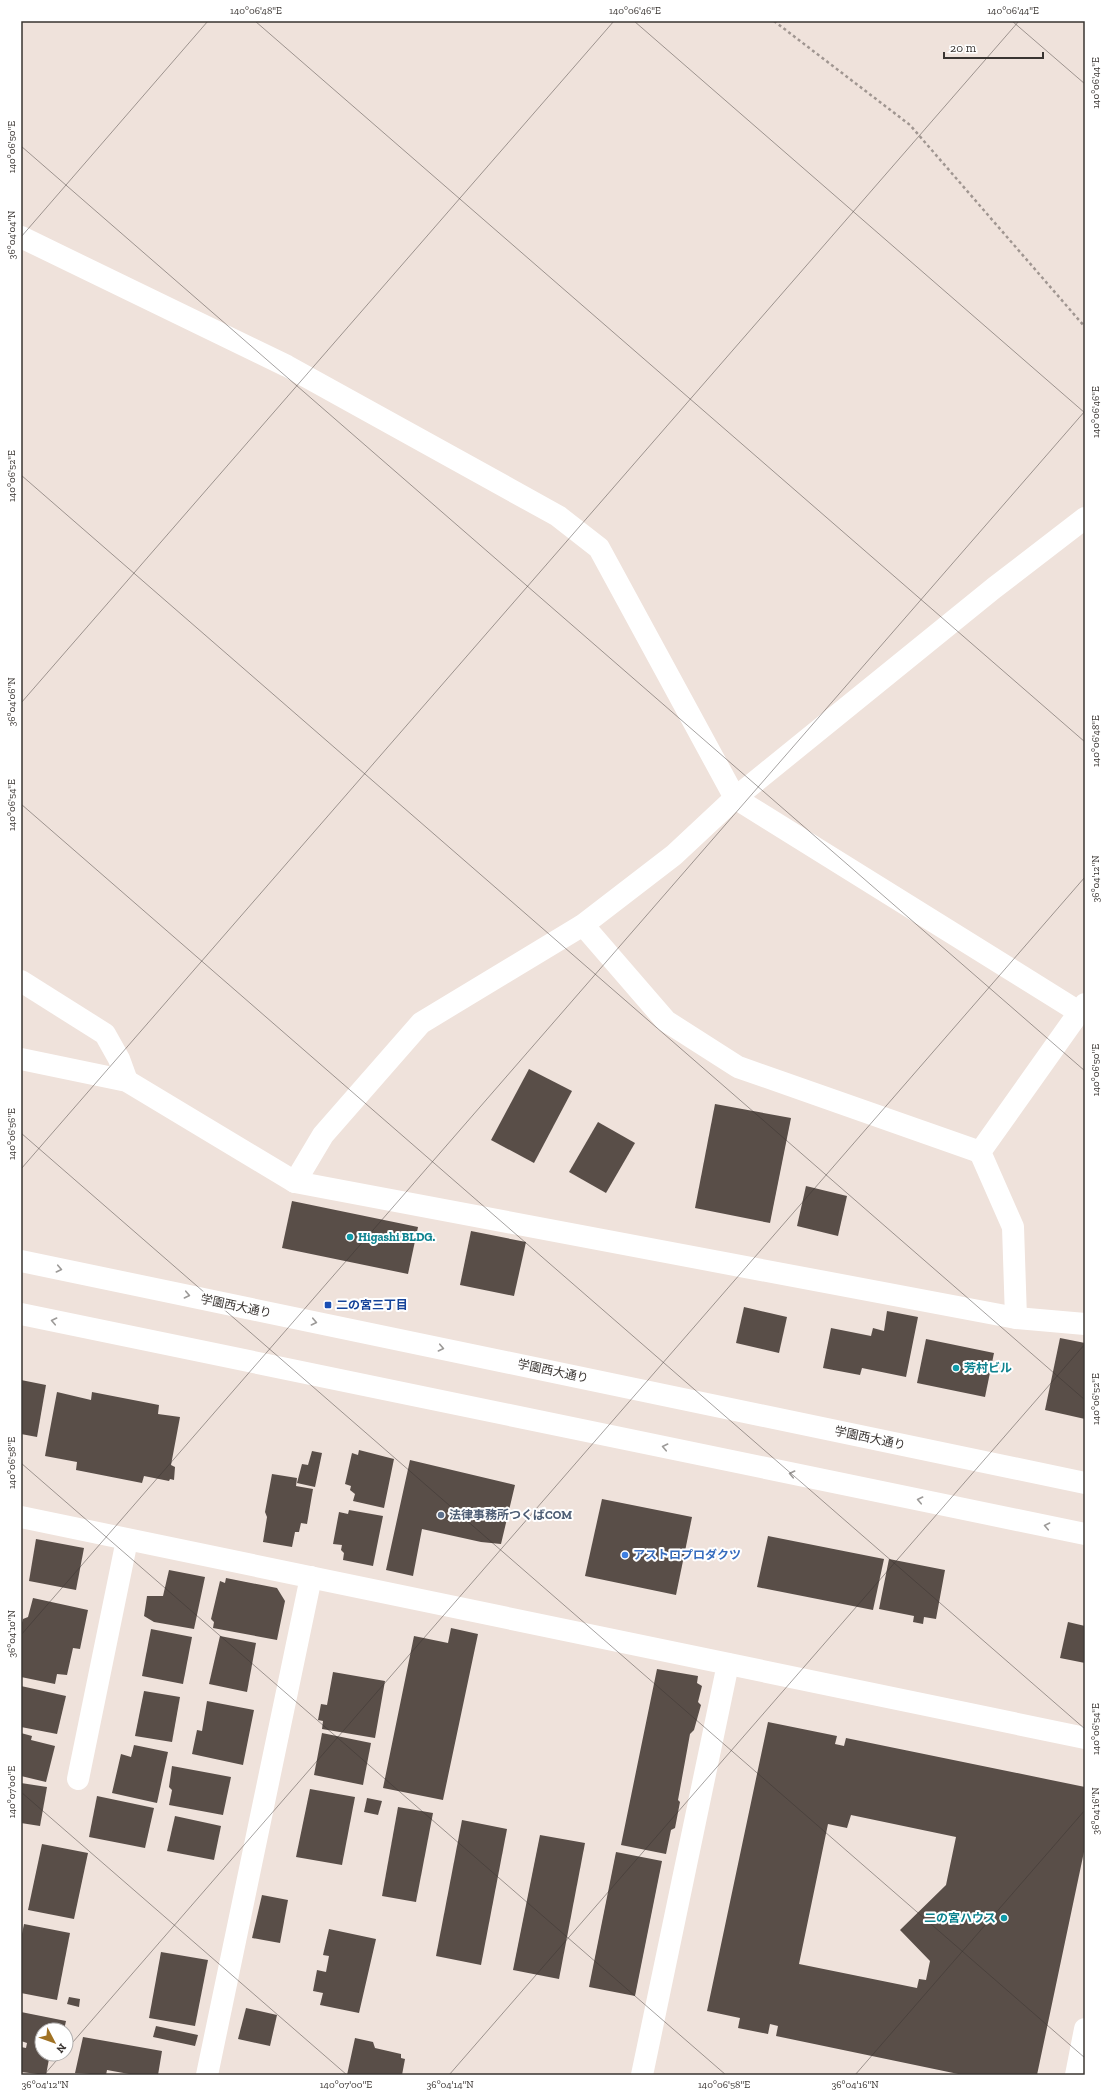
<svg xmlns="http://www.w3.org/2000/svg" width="1106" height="2096" viewBox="0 0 1106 2096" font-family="'Zilla Slab','Noto Sans JP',serif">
<rect width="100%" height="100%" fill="#efe2db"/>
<g fill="#594e48" fill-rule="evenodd">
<polygon points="529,1069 572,1091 534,1163 491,1140"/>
<polygon points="715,1104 791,1118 770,1223 695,1208"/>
<polygon points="598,1122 635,1143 606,1193 569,1172"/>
<polygon points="806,1186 847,1196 838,1236 797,1226"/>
<polygon points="292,1201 418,1227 408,1274 282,1248"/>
<polygon points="471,1231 526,1242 514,1296 460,1285"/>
<polygon points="744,1307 787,1317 779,1353 736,1343"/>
<polygon points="887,1311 918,1317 906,1377 862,1368 860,1375 823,1368 831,1328 871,1336 873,1328 884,1331"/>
<polygon points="1060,1338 1085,1343 1085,1419 1045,1410"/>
<polygon points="926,1339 994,1353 985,1397 917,1383"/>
<polygon points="21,1380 46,1385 37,1437 21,1434"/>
<polygon points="57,1392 91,1400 92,1392 159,1405 158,1414 180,1417 171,1465 175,1467 174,1480 170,1479 169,1481 144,1476 142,1483 76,1470 77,1462 45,1456"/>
<polygon points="359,1450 394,1459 384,1508 353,1501 355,1494 350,1490 351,1486 345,1484 352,1453 358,1455"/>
<polygon points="312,1451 322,1453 315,1487 297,1483 302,1464 308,1465"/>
<polygon points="410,1460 515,1485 501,1544 481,1542 422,1529 413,1576 386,1570"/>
<polygon points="272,1474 297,1478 296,1486 313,1489 307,1524 301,1523 299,1532 295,1532 292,1547 263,1542 267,1517 265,1512"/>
<polygon points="602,1499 692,1517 676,1595 585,1576"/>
<polygon points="349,1510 383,1516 373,1566 343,1560 344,1553 341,1550 342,1545 333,1544 339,1512 348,1514"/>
<polygon points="768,1536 884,1559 873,1610 757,1587"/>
<polygon points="36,1539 84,1548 76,1590 29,1581"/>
<polygon points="889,1559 945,1570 936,1619 924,1617 923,1624 913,1622 914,1616 879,1609"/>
<polygon points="169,1570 205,1577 194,1629 154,1622 144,1616 147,1596 163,1596"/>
<polygon points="226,1578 277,1588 285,1601 277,1640 213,1628 214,1622 211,1619 220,1581 225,1583"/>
<polygon points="33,1598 88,1610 80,1649 73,1648 67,1675 57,1674 55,1684 21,1677 21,1626 23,1619 28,1617"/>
<polygon points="1068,1622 1085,1626 1085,1663 1060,1658"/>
<polygon points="451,1628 478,1634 443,1800 383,1788 414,1636 448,1643"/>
<polygon points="151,1629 192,1637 183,1684 142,1676"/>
<polygon points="220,1636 256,1643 247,1692 209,1684"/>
<polygon points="657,1669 698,1676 697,1683 702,1686 698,1702 701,1705 694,1730 690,1734 678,1800 680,1802 675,1828 671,1830 666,1854 621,1845"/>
<polygon points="333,1672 385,1681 375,1738 322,1729 323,1721 318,1720 321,1704 327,1705"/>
<polygon points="21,1686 66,1696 57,1734 21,1727"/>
<polygon points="144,1691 180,1697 172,1742 135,1736"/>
<polygon points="207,1701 254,1710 243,1765 192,1754 197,1730 202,1731"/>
<path d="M768,1722L837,1736L835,1744L844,1746L846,1738L1085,1787V1847L1037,2075H963L776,2036L778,2026L770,2024L768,2034L738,2028L740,2018L707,2011ZM851,1815L956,1837L946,1885L900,1930L930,1961L926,1980L919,1979L917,1988L799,1964L828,1824L847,1828Z"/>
<polygon points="21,1733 32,1736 31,1740 55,1746 46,1782 21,1776"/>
<polygon points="322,1733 371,1743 363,1785 314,1775"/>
<polygon points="134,1745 168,1752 157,1803 112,1793 121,1754 131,1757"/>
<polygon points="172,1766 231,1777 223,1815 169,1805 172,1790 169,1787"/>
<polygon points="21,1783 47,1787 40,1826 21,1823"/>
<polygon points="310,1789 355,1797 342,1865 296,1857"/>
<polygon points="97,1796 154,1808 145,1848 89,1837"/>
<polygon points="367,1798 382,1801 378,1815 364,1812"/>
<polygon points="398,1807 433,1813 416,1902 382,1896"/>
<polygon points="175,1816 221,1826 214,1860 167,1851"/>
<polygon points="462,1820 507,1829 481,1965 436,1956"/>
<polygon points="540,1835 585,1843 559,1979 513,1970"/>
<polygon points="42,1844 88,1853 74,1919 28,1910"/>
<polygon points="616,1852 662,1861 635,1996 589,1987"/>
<polygon points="262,1895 288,1900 280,1943 252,1938"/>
<polygon points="24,1924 70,1933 57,2000 21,1993 21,1939"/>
<polygon points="329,1929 376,1939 359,2013 320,2005 323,1993 313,1991 317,1970 326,1972 329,1956 323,1955"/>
<polygon points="161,1952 208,1960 195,2026 149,2018"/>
<polygon points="69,1997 80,1999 79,2007 67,2004"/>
<polygon points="246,2008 277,2015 270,2046 238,2039"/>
<polygon points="21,2012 66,2021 64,2030 42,2030 42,2054 59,2054 58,2061 49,2059 46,2075 21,2072 21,2047 26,2048 27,2043 21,2041"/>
<polygon points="156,2026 198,2035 195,2046 153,2037"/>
<polygon points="83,2037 162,2051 158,2075 129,2075 129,2074 107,2070 106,2075 75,2073"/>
<polygon points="355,2038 373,2042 375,2048 401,2054 401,2058 405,2059 402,2075 347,2075"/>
</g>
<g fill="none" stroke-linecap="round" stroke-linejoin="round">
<polyline stroke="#a09691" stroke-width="2.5" stroke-dasharray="3 3" stroke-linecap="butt" points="774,21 910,125 1085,327"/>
<g stroke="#fff" stroke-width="22">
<polyline points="21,237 287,366 558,516 599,548 735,798 1079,1012"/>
<polyline points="583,925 666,1021 738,1067 980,1152"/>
<polyline points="21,981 105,1034 119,1059 127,1081"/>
<polyline points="21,1059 127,1081 295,1182 1016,1318 1085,1324"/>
<polyline points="295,1182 323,1135 421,1023 583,925 674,855 735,798 994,588 1085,518"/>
<polyline points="1016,1318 1013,1227 980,1152 1085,1004"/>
<polyline points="21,1517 1085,1738"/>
<polyline points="78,1779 127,1540"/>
<polyline points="207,2075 311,1577"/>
<polyline points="642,2075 728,1664"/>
<polyline points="1076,2075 1085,2029"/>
</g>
<g stroke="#fff" stroke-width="22">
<polyline points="21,1261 1085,1483"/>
<polyline points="21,1314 1085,1534"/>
</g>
</g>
<defs><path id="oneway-chevron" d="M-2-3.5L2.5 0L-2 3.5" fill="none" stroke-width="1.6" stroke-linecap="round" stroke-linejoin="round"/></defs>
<g stroke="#9c9a98">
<use href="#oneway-chevron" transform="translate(59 1269) rotate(12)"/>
<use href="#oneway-chevron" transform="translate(187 1295) rotate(12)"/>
<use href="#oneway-chevron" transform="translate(54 1321) rotate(-168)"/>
<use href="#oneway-chevron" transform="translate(314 1322) rotate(12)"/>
<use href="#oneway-chevron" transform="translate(441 1348) rotate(12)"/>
<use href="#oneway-chevron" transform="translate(665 1447) rotate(-168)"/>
<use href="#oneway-chevron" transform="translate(792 1474) rotate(-168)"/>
<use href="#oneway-chevron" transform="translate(920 1500) rotate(-168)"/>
<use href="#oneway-chevron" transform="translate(1047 1526) rotate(-168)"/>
</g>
<path fill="none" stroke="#393431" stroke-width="1" stroke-opacity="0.45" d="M255,21L1085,742M634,21L1085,413M1012,21L1085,84M21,146L1085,1071M21,237L208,21M21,475L1085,1400M21,703L614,21M21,804L1085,1729M21,1133L1085,2058M21,1169L1019,21M21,1463L726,2075M21,1635L1085,411M21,1792L347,2075M66,2050L1085,877M44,2075L62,2054M449,2075L1085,1344M855,2075L1085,1810"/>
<g fill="#0f9aa8" stroke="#fff" stroke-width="1.5">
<circle cx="350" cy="1237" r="4"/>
<circle cx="956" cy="1368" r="4"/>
<circle cx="1004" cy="1918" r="4"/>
</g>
<rect fill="#1a4fb4" stroke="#fff" stroke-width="1.5" x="324" y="1301" width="8" height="8" rx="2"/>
<circle fill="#5c6f8a" stroke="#fff" stroke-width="1.5" cx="441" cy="1515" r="4"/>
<circle fill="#3f7fe0" stroke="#fff" stroke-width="1.5" cx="625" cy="1555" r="4"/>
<g text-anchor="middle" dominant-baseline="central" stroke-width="4" stroke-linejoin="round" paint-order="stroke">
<g font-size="12" font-weight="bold" fill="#0d838f" stroke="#fff" text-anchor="start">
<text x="358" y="1237">Higashi BLDG.</text>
<text x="964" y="1368">芳村ビル</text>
<text x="996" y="1918" text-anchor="end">二の宮ハウス</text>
</g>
<g font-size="12" font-weight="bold" fill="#164399" stroke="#fff" text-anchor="start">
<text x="336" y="1305">二の宮三丁目</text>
</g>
<g font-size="12" fill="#393431" stroke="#fff">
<text transform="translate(236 1306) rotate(12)">学園西大通り</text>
<text transform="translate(553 1371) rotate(12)">学園西大通り</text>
<text transform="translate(870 1438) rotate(12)">学園西大通り</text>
</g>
<g font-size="12" font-weight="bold" fill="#4e5e75" stroke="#fff" text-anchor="start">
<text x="449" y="1515">法律事務所つくばCOM</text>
</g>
<g font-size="12" font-weight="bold" fill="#366cbe" stroke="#fff" text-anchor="start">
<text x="633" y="1555">アストロプロダクツ</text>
</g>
</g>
<rect width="1106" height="2096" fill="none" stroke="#ffffff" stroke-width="44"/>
<g transform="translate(54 2042) rotate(131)"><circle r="19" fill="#ffffff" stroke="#b0aead"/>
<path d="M0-3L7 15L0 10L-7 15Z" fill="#a07224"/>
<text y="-6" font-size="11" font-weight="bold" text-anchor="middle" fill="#393431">N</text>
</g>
<path d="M944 52v6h99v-6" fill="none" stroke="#393431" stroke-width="2"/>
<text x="950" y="52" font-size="12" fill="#393431" stroke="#ffffff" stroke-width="3" paint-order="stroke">20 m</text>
<rect x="22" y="22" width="1062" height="2052" fill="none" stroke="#393431" stroke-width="1.5"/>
<g font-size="10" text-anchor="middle" fill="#393431">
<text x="256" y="14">140°06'48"E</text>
<text x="635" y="14">140°06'46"E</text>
<text x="1013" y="14">140°06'44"E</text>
<text transform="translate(1095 83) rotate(-90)" y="4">140°06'44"E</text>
<text transform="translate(11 147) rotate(-90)" y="4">140°06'50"E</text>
<text transform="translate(11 235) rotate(-90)" y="4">36°04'04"N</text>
<text transform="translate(1095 412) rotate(-90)" y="4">140°06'46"E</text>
<text transform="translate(11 476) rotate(-90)" y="4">140°06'52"E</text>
<text transform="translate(11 702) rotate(-90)" y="4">36°04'06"N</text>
<text transform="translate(1095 741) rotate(-90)" y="4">140°06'48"E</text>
<text transform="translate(11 805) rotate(-90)" y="4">140°06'54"E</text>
<text transform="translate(1095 879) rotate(-90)" y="4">36°04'12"N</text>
<text transform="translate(1095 1070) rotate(-90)" y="4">140°06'50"E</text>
<text transform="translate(11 1134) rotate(-90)" y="4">140°06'56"E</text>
<text transform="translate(1095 1399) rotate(-90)" y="4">140°06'52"E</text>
<text transform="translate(11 1463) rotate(-90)" y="4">140°06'58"E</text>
<text transform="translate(11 1634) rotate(-90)" y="4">36°04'10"N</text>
<text transform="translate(1095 1729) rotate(-90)" y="4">140°06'54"E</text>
<text transform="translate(11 1792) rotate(-90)" y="4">140°07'00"E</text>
<text transform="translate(1095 1811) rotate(-90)" y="4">36°04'16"N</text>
<text x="45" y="2088">36°04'12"N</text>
<text x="346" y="2088">140°07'00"E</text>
<text x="450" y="2088">36°04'14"N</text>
<text x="724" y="2088">140°06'58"E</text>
<text x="855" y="2088">36°04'16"N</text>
</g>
</svg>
